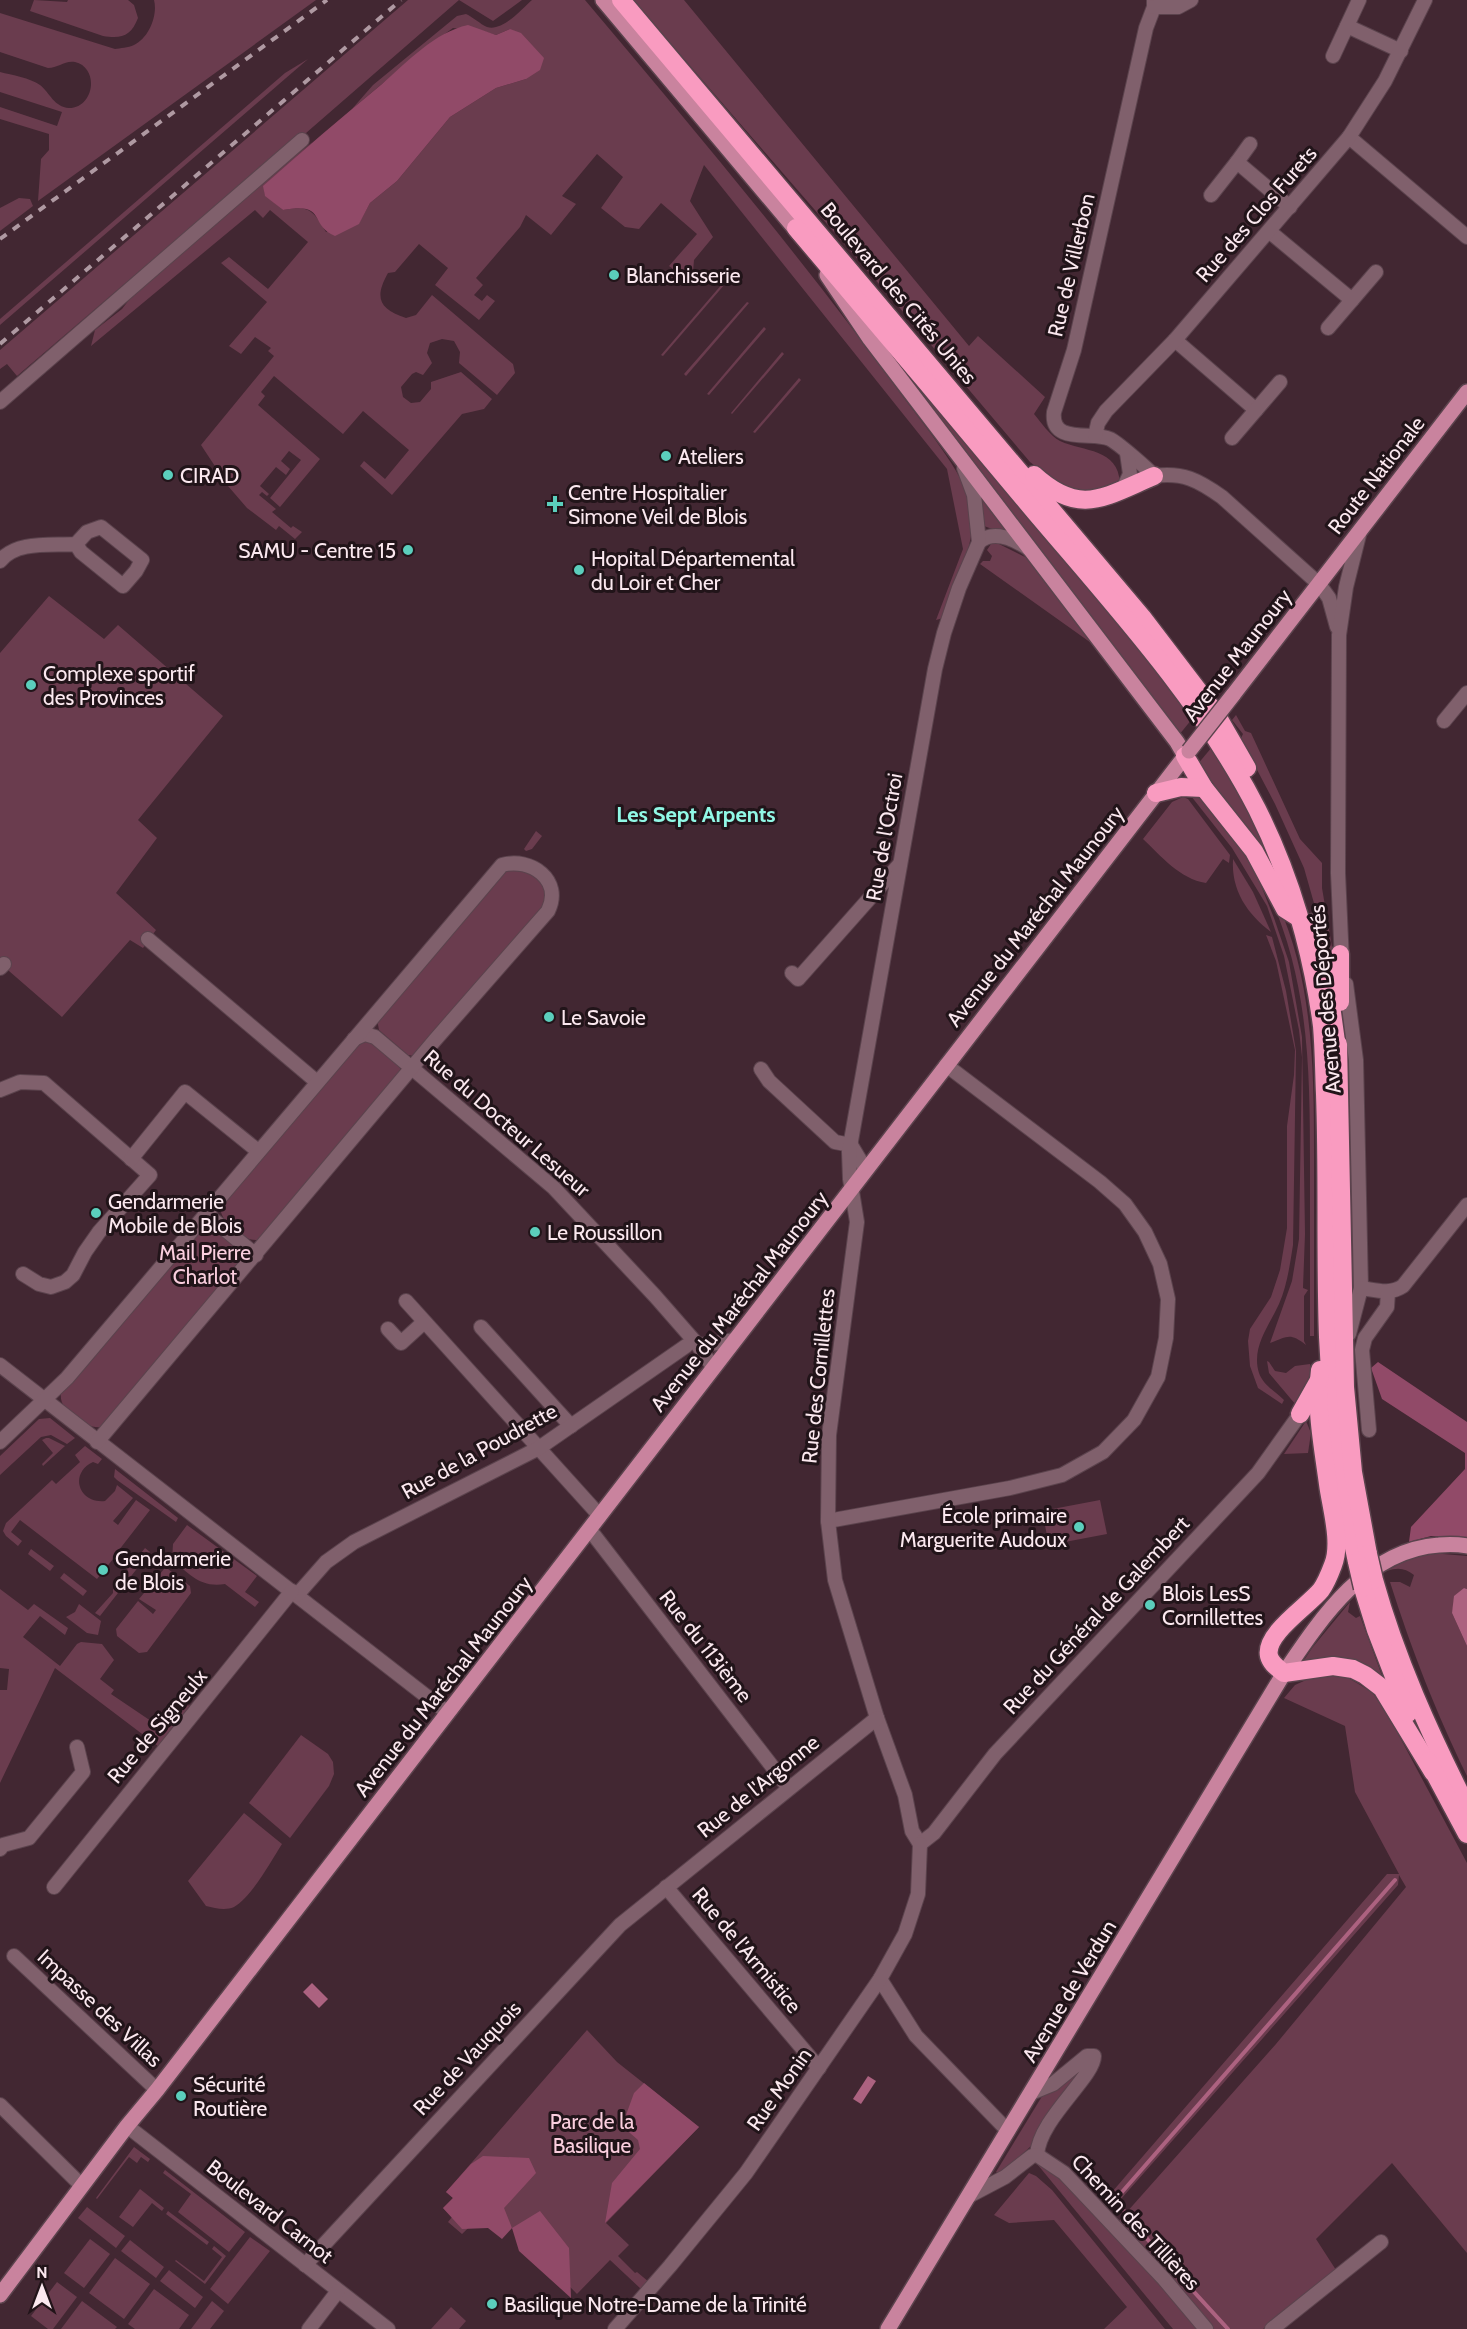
<svg xmlns="http://www.w3.org/2000/svg" width="1467" height="2329" viewBox="0 0 1467 2329" font-family="Cabin,sans-serif">
<rect width="100%" height="100%" fill="#422732"/>
<g fill="#6a3c4e">
<path d="M34,0L67,2L68,0H128L134,5L138,18C131,36 122,39 103,36L30,11Z"/>
<path d="M154,0H316L38,201L41,159L49,150V134L0,119V107L57,126L62,112L0,92V72C12,75 30,78 40,85C50,93 54,107 69,108C94,108 100,68 75,62C65,60 58,68 48,68L0,52V13L115,49C120,48 128,48 134,45C149,38 158,15 154,0Z"/>
<polygon points="408,0 522,0 493,21 459,0 306,133 300,134 268,161 17,376 7,364 0,369 0,350"/>
<path d="M532,0H585C694,129 802,258 901,394C920,420 965,474 971,505C978,543 955,583 943,618L936,620L963,549L947,469L704,165L690,201L713,237L694,260L693,272L686,279L669,266L697,234L661,203L639,229L625,227L601,208L623,177L597,154L562,196L576,204L551,235L526,215L520,227L476,278L483,285L474,295L482,301L487,295L495,301L479,320L435,285L448,268L419,244L395,272L388,273C374,298 379,309 406,318L416,315L432,295L513,364L515,373L497,395L459,363L460,352L454,341L442,339L430,343L427,353L432,363L423,375L416,372L412,374L401,387L403,397L411,403L420,402L431,389V382L461,372L492,399L484,409L462,414L392,495L360,466L364,461L385,479L409,450L363,411L343,434L274,376L261,392L265,396L258,405L320,459L280,507L270,498L301,460L289,451L281,461L290,469L286,475L276,467L260,486L269,494L267,496L262,492L259,495L276,509L272,512L291,528L293,526L302,532L295,539L279,526L276,530L247,508L228,486L201,445L274,356L268,351L271,348L255,337L241,354L229,346L267,302L221,263L229,257L268,289L308,242L270,210L263,218L255,210L91,346L95,330L122,309L135,292L254,187L314,141L264,186L265,195L283,210C309,205 313,210 326,232L359,223L370,203L397,181L450,117L496,88L526,79L510,29L496,35L483,31L453,28L425,48L352,109L373,85L457,16L466,14C473,17 480,24 487,27C502,32 522,9 532,0Z"/>
<path d="M633,0H684L969,346L978,336L1045,397L1034,414C1041,422 1050,436 1060,441C1084,452 1118,448 1120,483L1089,492H1070L1030,462L905,314Z"/>
<polygon points="308,59 0,325 0,319 285,73"/>
<polygon points="19,198 30,199 33,206 0,231 0,208"/>
<polygon points="729,276 731,277 663,356 661,355"/>
<polygon points="747,302 749,303 686,376 684,374"/>
<polygon points="764,327 766,329 709,395 707,394"/>
<polygon points="872,328 1045,539 1098,597 1160,673 1192,719 1179,735 1038,554"/>
<polygon points="782,352 784,354 732,414 731,413"/>
<polygon points="799,378 801,380 755,433 753,432"/>
<polygon points="980,494 1017,538 984,526"/>
<polygon points="993,541 1027,558 1094,645 980,564 983,561 990,561 992,556 987,550"/>
<polygon points="49,596 104,639 118,625 223,716 138,820 157,838 116,893 156,930 143,948 130,940 62,1017 9,971 0,960 0,653"/>
<polygon points="1236,715 1245,731 1251,733 1300,839 1322,863 1322,888 1334,959 1331,963 1304,868 1275,804 1244,745 1241,738 1243,734 1232,720"/>
<polygon points="1212,747 1255,825 1277,876 1197,765"/>
<path d="M1196,792C1226,827 1257,860 1277,902C1315,984 1314,1079 1314,1167C1314,1223 1314,1280 1314,1336H1310C1310,1280 1310,1224 1310,1167C1310,1065 1309,977 1264,883H1260L1274,918L1289,962L1302,1037L1305,1234L1303,1288L1308,1290L1304,1296V1341L1306,1345C1289,1332 1288,1337 1270,1343L1292,1281L1299,1239L1302,1057L1299,1030L1284,956L1267,906L1232,848L1191,796Z"/>
<path d="M1183,797L1188,799L1230,855L1229,863L1223,859L1206,883C1180,879 1161,856 1143,839L1172,802Z"/>
<polygon points="536,831 542,836 532,849 526,851 524,849"/>
<path d="M1233,859L1253,892L1271,932C1247,914 1231,890 1233,859Z"/>
<path d="M505,870C527,870 536,871 547,892L544,909L414,1056L408,1055L379,1030L377,1019Z"/>
<path d="M1266,935L1272,937L1286,991L1296,1051L1293,1245C1290,1264 1287,1286 1279,1304C1269,1326 1251,1347 1259,1373C1263,1385 1276,1392 1284,1400L1282,1404L1258,1388L1250,1366L1248,1341L1250,1329L1271,1297L1280,1270L1287,1228V1126L1294,1075L1295,1050L1276,961Z"/>
<path d="M369,1041C380,1049 401,1058 401,1074L262,1239C246,1245 220,1223 220,1206L357,1043Z"/>
<path d="M207,1227C221,1231 240,1244 242,1259L101,1427C85,1429 58,1411 61,1393L199,1229Z"/>
<polygon points="1267,1361 1269,1362 1275,1371 1286,1373 1295,1366 1310,1364 1310,1372 1314,1374 1296,1405 1269,1373"/>
<polygon points="50,1418 75,1438 67,1444 51,1435 41,1437 0,1475 0,1456 39,1419"/>
<polygon points="1306,1421 1311,1433 1308,1453 1284,1454"/>
<polygon points="46,1438 49,1438 65,1446 43,1466 42,1464 53,1453 42,1440"/>
<path d="M85,1446L102,1459L98,1464L93,1462C69,1473 78,1504 105,1501L115,1491L117,1485L133,1498L113,1521L118,1525L136,1500L150,1510L119,1550L125,1555L119,1563L113,1559L97,1579L20,1520L11,1532L22,1541L18,1546L6,1536L3,1531L6,1523L52,1480L56,1484L80,1462L75,1455Z"/>
<polygon points="115,1469 178,1518 176,1522 117,1480 114,1477"/>
<polygon points="1100,1500 1107,1534 1049,1545 1042,1511"/>
<path d="M187,1525L257,1576L245,1592L259,1602L255,1607L225,1584C200,1588 190,1574 172,1560L173,1544Z"/>
<polygon points="145,1548 150,1552 121,1589 116,1585 128,1570 121,1565 128,1557 134,1562"/>
<polygon points="31,1549 54,1566 50,1571 28,1554"/>
<path d="M1431,1553L1467,1556V1589L1464,1588L1452,1613L1467,1646V1776C1435,1710 1412,1651 1390,1582H1400L1410,1587L1414,1575C1405,1568 1398,1567 1387,1571L1404,1561Z"/>
<polygon points="164,1569 168,1569 190,1586 191,1593 147,1652 139,1653 117,1636 116,1629 138,1601 153,1614 156,1610 139,1599"/>
<polygon points="64,1573 87,1591 83,1596 60,1578"/>
<polygon points="0,1589 28,1610 34,1604 68,1628 65,1635 40,1616 23,1637 60,1666 77,1644 81,1642 102,1644 114,1660 100,1679 114,1690 111,1694 148,1719 161,1724 174,1708 191,1705 158,1746 55,1668 0,1783 0,1690 7,1690 9,1669 0,1668"/>
<polygon points="113,1589 118,1593 100,1616 95,1613 113,1593"/>
<polygon points="1350,1602 1348,1612 1356,1618 1360,1616 1385,1684 1301,1665 1312,1648"/>
<polygon points="79,1604 101,1621 98,1635 87,1633 66,1617 75,1612"/>
<polygon points="1315,1676 1345,1676 1372,1692 1388,1715 1467,1863 1467,2253 1392,2163 1316,2239 1336,2270 1263,2329 1212,2329 1118,2222 1276,2044 1406,1887 1399,1875 1398,1885 1121,2199 1112,2205 1112,2192 1387,1874 1399,1874 1355,1792 1345,1726 1284,1698 1295,1685"/>
<polygon points="301,1735 328,1754 333,1762 334,1774 329,1786 290,1838 249,1803"/>
<path d="M244,1813L282,1844C271,1861 251,1898 234,1907C225,1911 215,1908 206,1906L188,1881Z"/>
<polygon points="587,2030 617,2062 699,2127 606,2223 629,2245 618,2256 635,2273 637,2272 649,2282 641,2289 610,2260 577,2294 512,2228 493,2204 462,2234 448,2222 452,2217 443,2208 453,2198 446,2192"/>
<polygon points="1089,2059 1032,2145 1000,2175 996,2172 1044,2093"/>
<polygon points="134,2147 150,2159 148,2162 141,2157 137,2163 129,2157 97,2199 96,2198"/>
<polygon points="1033,2159 1062,2177 1201,2329 1173,2329"/>
<polygon points="165,2170 245,2232 229,2252 178,2212 191,2194 163,2173"/>
<polygon points="1029,2173 1036,2176 1052,2190 1165,2329 1104,2329 1127,2307 1054,2220 1009,2223 994,2215"/>
<polygon points="140,2189 164,2208 162,2211 152,2203 133,2227 119,2217"/>
<polygon points="87,2207 125,2236 116,2248 78,2218"/>
<polygon points="168,2211 209,2242 207,2245 166,2214"/>
<polygon points="250,2237 270,2251 228,2304 210,2289"/>
<polygon points="90,2239 110,2254 84,2288 64,2273"/>
<polygon points="130,2240 164,2267 156,2278 121,2251"/>
<polygon points="214,2246 226,2256 205,2284 175,2261 176,2260 204,2281 222,2257 212,2249"/>
<polygon points="115,2258 150,2284 124,2319 89,2293"/>
<polygon points="169,2270 203,2297 195,2308 160,2281"/>
<polygon points="57,2282 77,2297 53,2329 48,2329 31,2316"/>
<polygon points="154,2289 189,2315 179,2329 135,2329 128,2324"/>
<polygon points="82,2301 117,2327 115,2329 61,2329"/>
<polygon points="212,2301 224,2311 210,2329 191,2329"/>
<polygon points="451,2307 466,2321 459,2329 431,2329"/>
</g>
<g fill="#914a68">
<path d="M468,25L496,35L510,29L521,33L544,58L540,70L526,79L496,88L450,117L397,181L370,203L359,224L335,236C308,225 328,202 283,210L265,196L263,186C302,151 342,117 382,84C407,62 435,32 468,25Z"/>
<polygon points="1378,1362 1467,1422 1467,1538 1431,1536 1409,1542 1411,1527 1465,1469 1465,1453 1382,1399 1371,1368"/>
<polygon points="644,2083 699,2127 605,2223 612,2183 640,2149 638,2140 622,2126 634,2093"/>
<polygon points="483,2156 529,2158 536,2173 504,2208 512,2228 540,2211 569,2248 571,2298 519,2251 512,2228 502,2239 488,2228 462,2229 443,2208 453,2198 446,2192 471,2164"/>
</g>
<g fill="#ac6280">
<polygon points="1464,1588 1467,1589 1467,1646 1452,1613 1454,1596"/>
<polygon points="312,1983 328,1999 319,2008 303,1992"/>
<polygon points="868,2076 876,2081 861,2104 853,2099"/>
</g>
<g fill="none" stroke-linecap="round" stroke-linejoin="round">
<polyline stroke="#ac6280" stroke-width="4" points="1228,2329 1163,2258 1115,2200 1395,1880"/>
<defs>
<g id="minor">
<path d="M1154,0V7L1146,28L1074,350L1054,412C1050,445 1093,431 1110,439C1118,443 1148,469 1154,476C1183,472 1198,480 1222,497L1319,584L1329,598L1337,627"/>
<polyline points="1154,7 1178,7 1191,0"/>
<polyline points="1347,26 1401,51"/>
<polyline points="1333,56 1359,0"/>
<polyline points="1349,137 1467,237"/>
<polyline points="1250,144 1237,162 1290,207"/>
<polyline points="1211,195 1237,162"/>
<polyline points="1270,232 1352,300"/>
<polyline points="1328,328 1376,272"/>
<polyline points="1175,340 1256,410"/>
<polyline points="0,402 302,140"/>
<polyline points="1095,436 1098,423 1106,411 1175,340 1349,137 1385,81 1425,0"/>
<polyline points="1232,438 1280,382"/>
<polyline points="1123,489 1130,474 1127,453"/>
<path d="M979,542C994,529 1014,539 1029,549"/>
<path d="M0,561C17,540 52,546 76,544L87,532L101,527L142,560L136,571L123,586L81,552L76,544"/>
<polyline points="1444,721 1467,693"/>
<polyline points="148,939 317,1082"/>
<polyline points="1342,962 1338,873 1339,635 1346,587 1360,531"/>
<polyline points="0,968 4,964"/>
<polyline points="792,973 798,979 900,864"/>
<polyline points="1346,984 1356,1060 1361,1288 1349,1334"/>
<polyline points="354,1039 365,1034 375,1037 554,1188 655,1296 697,1344 713,1367"/>
<polyline points="761,1069 769,1081 835,1142 851,1145"/>
<polyline points="0,1090 20,1082 44,1083 150,1175 99,1232 85,1252 73,1275 65,1282 51,1287 39,1284 23,1274"/>
<polyline points="851,1145 866,1170"/>
<polyline points="131,1159 185,1092 258,1151"/>
<polyline points="205,1213 256,1255"/>
<path d="M1361,1288C1376,1290 1390,1295 1403,1286L1467,1205"/>
<polyline points="406,1301 600,1516"/>
<polyline points="481,1327 571,1426"/>
<polyline points="388,1329 401,1343 424,1322"/>
<polyline points="697,1344 703,1345 735,1340"/>
<polyline points="0,1365 448,1713"/>
<polyline points="1369,1430 1362,1350 1365,1338 1387,1307 1388,1292"/>
<path d="M0,1442L67,1378L502,865C531,857 563,880 548,911L435,1040L97,1442"/>
<polyline points="828,1521 1010,1488 1062,1475 1103,1452 1134,1420 1158,1377 1166,1338 1168,1299 1160,1264 1145,1232 1125,1204 1100,1182 946,1065"/>
<polyline points="590,1530 788,1787"/>
<polyline points="297,1595 326,1562 354,1542 539,1448 686,1346"/>
<polyline points="920,1844 912,1831 905,1795 877,1718 835,1580 828,1521 829,1435 857,1222 850,1179 849,1152 935,669 944,633 959,588 979,542 974,495 964,468"/>
<polyline points="920,1844 934,1833 995,1754 1258,1473 1300,1414"/>
<polyline points="0,1849 3,1845 29,1838 83,1772 77,1747"/>
<polyline points="54,1887 292,1591"/>
<polyline points="666,1887 819,2068"/>
<polyline points="14,1956 157,2090"/>
<polyline points="880,1979 916,2036 1008,2131"/>
<path d="M1031,2093L1053,2084L1087,2056H1094C1094,2077 1039,2119 1037,2155"/>
<polyline points="0,2105 82,2186"/>
<polyline points="127,2126 388,2329"/>
<polyline points="1037,2155 1064,2173 1164,2279 1206,2329"/>
<polyline points="969,2196 1005,2177 1032,2156 1037,2155"/>
<polyline points="305,2265 620,1925 877,1718"/>
<polyline points="309,2329 338,2291"/>
<polyline points="615,2329 670,2266 746,2173 880,1979 905,1934 918,1894 920,1844"/>
<polyline points="1272,2329 1381,2242"/>
</g>
<g id="major">
<polyline points="603,0 802,237"/>
<polyline points="827,275 870,339 1177,742 1185,756"/>
<polyline points="1233,695 1467,392"/>
<polyline points="0,2295 127,2126 157,2090 1189,751"/>
<path d="M888,2329L1284,1673C1321,1618 1366,1550 1439,1545C1449,1544 1457,1544 1467,1546"/>
</g>
<g id="highway">
<polyline points="621,0 1142,617 1216,714 1247,768"/>
<path d="M796,228C876,322 956,417 1035,512C1113,604 1202,701 1257,809C1291,877 1312,951 1322,1026C1324,1049 1324,1072 1325,1094C1328,1175 1325,1256 1328,1337C1331,1413 1341,1488 1357,1562"/>
<path d="M1034,475C1080,517 1104,497 1154,476"/>
<polyline points="1185,756 1204,788 1254,851 1285,909 1296,916"/>
<polyline points="1156,793 1181,787 1204,788"/>
<polyline points="1313,923 1328,984 1338,1056"/>
<polyline points="1340,1002 1340,954"/>
<polyline points="1338,1044 1345,1387 1353,1472 1368,1554"/>
<path d="M1320,1370C1315,1406 1323,1447 1328,1484C1331,1507 1342,1543 1333,1565C1330,1573 1326,1583 1321,1590C1308,1606 1264,1634 1269,1656C1271,1664 1278,1668 1284,1673L1333,1666L1353,1669L1365,1675L1382,1688L1433,1772"/>
<polyline points="1300,1414 1318,1382"/>
<path d="M1374,1580C1396,1659 1430,1734 1467,1807"/>
<polyline points="1363,1588 1376,1630 1408,1713"/>
<polyline points="1428,1761 1467,1834"/>
</g>
</defs>
<use href="#minor" stroke="#5b434d" stroke-width="16"/>
<use href="#major" stroke="#5b434d" stroke-width="18"/>
<use href="#highway" stroke="#5b434d" stroke-width="21"/>
<use href="#minor" stroke="#80606c" stroke-width="14"/>
<use href="#major" stroke="#c9839e" stroke-width="15"/>
<use href="#highway" stroke="#f99bc0" stroke-width="18"/>
<g stroke="#af99a2" stroke-width="4" stroke-dasharray="8 8" stroke-linecap="butt">
<polyline points="0,239 327,0"/>
<polyline points="0,344 401,0"/>
</g>
<defs>
<polyline id="major-bridge" points="1189,751 1233,695"/>
<g id="highway-bridge">
<polyline points="1368,1554 1374,1580"/>
<polyline points="1357,1562 1363,1588"/>
</g>
</defs>
<use href="#major-bridge" stroke="#5b434d" stroke-width="18" stroke-linecap="butt"/>
<use href="#highway-bridge" stroke="#5b434d" stroke-width="21" stroke-linecap="butt"/>
<use href="#major-bridge" stroke="#c9839e" stroke-width="15"/>
<use href="#highway-bridge" stroke="#f99bc0" stroke-width="18"/>
</g>
<g fill="#5bcebc" stroke="#211419" stroke-width="2">
<circle cx="614" cy="275" r="6"/>
<circle cx="666" cy="456" r="6"/>
<circle cx="168" cy="475" r="6"/>
<path d="M552 495h6v6h6v6h-6v6h-6v-6h-6v-6h6z"/>
<circle cx="408" cy="550" r="6"/>
<circle cx="579" cy="570" r="6"/>
<circle cx="31" cy="685" r="6"/>
<circle cx="549" cy="1017" r="6"/>
<circle cx="96" cy="1213" r="6"/>
<circle cx="535" cy="1232" r="6"/>
<circle cx="1079" cy="1527" r="6"/>
<circle cx="103" cy="1570" r="6"/>
<circle cx="1150" cy="1605" r="6"/>
<circle cx="181" cy="2096" r="6"/>
<circle cx="492" cy="2304" r="6"/>
</g>
<g text-anchor="middle" dominant-baseline="central" stroke-width="6" stroke-linejoin="round" paint-order="stroke">
<g font-size="21" fill="#fbe8ef" stroke="#211419">
<text transform="translate(1256 214) rotate(-49)">Rue des Clos Furets</text>
<text transform="translate(1071 265) rotate(-77)">Rue de Villerbon</text>
<text transform="translate(899 293) rotate(50)">Boulevard des Cités Unies</text>
<text transform="translate(1376 475) rotate(-52)">Route Nationale</text>
<text transform="translate(1237 655) rotate(-52)">Avenue Maunoury</text>
<text transform="translate(884 837) rotate(-80)">Rue de l'Octroi</text>
<text transform="translate(1035 916) rotate(-52)">Avenue du Maréchal Maunoury</text>
<text transform="translate(1325 999) rotate(-95)">Avenue des Déportés</text>
<text transform="translate(507 1123) rotate(41)">Rue du Docteur Lesueur</text>
<text transform="translate(739 1301) rotate(-52)">Avenue du Maréchal Maunoury</text>
<text transform="translate(818 1376) rotate(-84)">Rue des Cornillettes</text>
<text transform="translate(479 1451) rotate(-29)">Rue de la Poudrette</text>
<text transform="translate(1096 1615) rotate(-47)">Rue du Général de Galembert</text>
<text transform="translate(706 1646) rotate(52)">Rue du 113ième</text>
<text transform="translate(443 1686) rotate(-52)">Avenue du Maréchal Maunoury</text>
<text transform="translate(157 1726) rotate(-50)">Rue de Signeulx</text>
<text transform="translate(758 1786) rotate(-39)">Rue de l'Argonne</text>
<text transform="translate(747 1950) rotate(50)">Rue de l'Armistice</text>
<text transform="translate(1069 1991) rotate(-59)">Avenue de Verdun</text>
<text transform="translate(100 2008) rotate(43)">Impasse des Villas</text>
<text transform="translate(467 2058) rotate(-47)">Rue de Vauquois</text>
<text transform="translate(779 2089) rotate(-55)">Rue Monin</text>
<text transform="translate(270 2211) rotate(38)">Boulevard Carnot</text>
<text transform="translate(1136 2222) rotate(47)">Chemin des Tillières</text>
</g>
<g font-size="21" fill="#fbe8ef" stroke="#211419" text-anchor="start">
<text x="626" y="275">Blanchisserie</text>
<text x="678" y="456">Ateliers</text>
<text x="180" y="475">CIRAD</text>
<text x="568" y="492">Centre Hospitalier<tspan x="568" dy="24">Simone Veil de Blois</tspan></text>
<text x="396" y="550" text-anchor="end">SAMU - Centre 15</text>
<text x="591" y="558">Hopital Départemental<tspan x="591" dy="24">du Loir et Cher</tspan></text>
<text x="43" y="673">Complexe sportif<tspan x="43" dy="24">des Provinces</tspan></text>
<text x="561" y="1017">Le Savoie</text>
<text x="108" y="1201">Gendarmerie<tspan x="108" dy="24">Mobile de Blois</tspan></text>
<text x="547" y="1232">Le Roussillon</text>
<text x="1067" y="1515" text-anchor="end">École primaire<tspan x="1067" dy="24">Marguerite Audoux</tspan></text>
<text x="115" y="1558">Gendarmerie<tspan x="115" dy="24">de Blois</tspan></text>
<text x="1162" y="1593">Blois LesS<tspan x="1162" dy="24">Cornillettes</tspan></text>
<text x="193" y="2084">Sécurité<tspan x="193" dy="24">Routière</tspan></text>
<text x="504" y="2304">Basilique Notre-Dame de la Trinité</text>
</g>
<g font-size="21" fill="#facede" stroke="#211419">
<text x="205" y="1252">Mail Pierre<tspan x="205" dy="24">Charlot</tspan></text>
<text x="592" y="2121">Parc de la<tspan x="592" dy="24">Basilique</tspan></text>
</g>
<g font-size="22" font-weight="bold" fill="#91f8e6" stroke="#211419">
<text x="696" y="814">Les Sept Arpents</text>
</g>
</g>
<g transform="translate(42 2287)" stroke="#211419" stroke-width="4.5" paint-order="stroke">
<path d="M0-4.5L10 22L0 15L-10 22Z" fill="#fbe8ef"/>
<text y="-9" font-size="16" font-weight="bold" text-anchor="middle" fill="#fbe8ef">N</text>
</g>
</svg>
